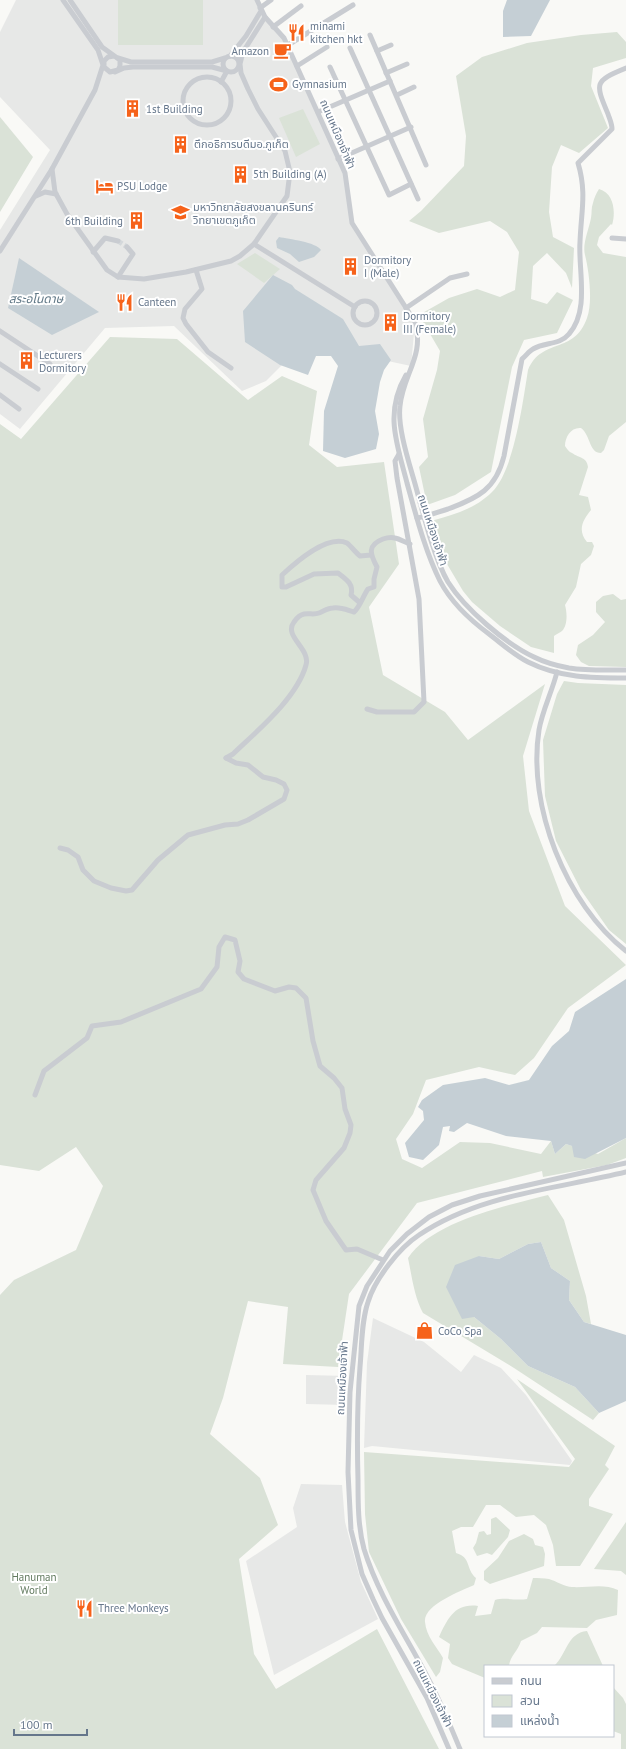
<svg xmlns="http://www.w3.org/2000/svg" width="626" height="1749" viewBox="0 0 626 1749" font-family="'PT Sans','Noto Sans Thai',sans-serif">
<rect width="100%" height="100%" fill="#f9f9f6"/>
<g fill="#e7e8e7">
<polygon points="16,0 257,0 261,11 284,38 345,173 352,223 415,322 411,366 304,343 266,381 242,391 174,326 105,328 20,429 0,414 0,230 50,150 0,97 0,32"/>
<polygon points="373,1318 424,1342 461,1372 474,1355 501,1368 526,1395 572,1461 570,1465 372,1446 364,1448 367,1363"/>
<polygon points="306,1375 347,1376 346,1405 306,1404"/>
<polygon points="301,1484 342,1485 345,1522 361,1582 378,1619 274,1675 246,1561 297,1527 293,1508"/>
</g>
<g fill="#dae2d7">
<rect x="118" y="0" width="85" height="45"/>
<polygon points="617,32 626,42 626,58 593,68 591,86 608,128 579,153 561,145 552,167 549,212 553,237 574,248 572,288 566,273 547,253 533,266 531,299 547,304 557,292 573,300 557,333 524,340 512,367 491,472 455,495 427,505 419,467 428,457 423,419 437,370 440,351 419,315 449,298 477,289 500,297 515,290 519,252 507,232 490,221 439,233 409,221 421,211 464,166 466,136 456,76 482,57 527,43 581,35"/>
<polygon points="303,109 320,144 296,157 279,118"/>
<polygon points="0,117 33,157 0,212"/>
<path d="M599,189C614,193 616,212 612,225L611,224L599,237L597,245L603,253L626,257V422L609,436L604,450L601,453C589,453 591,436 581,428C571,427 565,437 565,446C567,449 569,452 572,453C579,458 587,457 588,467L579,495L588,497L591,510C583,520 577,530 587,542H592L594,546L591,555L581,564L576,587L565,605C567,612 568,625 562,631C560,633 556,634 554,636V653L531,647L500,626L472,602L463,591L447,564L431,521C453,515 475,509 492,492C514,471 523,401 528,370C542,337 574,355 587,318C593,302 589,271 585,255C582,244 589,229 591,218C592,213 591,208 593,203C594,198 596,194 599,189Z"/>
<polygon points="255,253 280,269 264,283 237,264"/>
<polygon points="110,337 177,339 248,400 282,376 317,391 309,445 337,467 384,462 399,564 369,607 383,675 445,712 468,740 545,684 523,756 529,811 565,906 626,965 568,1008 534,1058 515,1075 479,1067 426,1080 413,1114 396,1139 402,1159 422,1168 460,1142 490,1143 541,1154 551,1141 555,1154 566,1144 598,1154 626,1138 626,1158 607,1165 543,1177 542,1171 417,1203 349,1294 338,1367 283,1364 288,1307 248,1301 223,1398 210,1434 260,1478 278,1525 239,1559 254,1654 276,1689 377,1629 439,1749 0,1749 0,1295 14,1280 76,1250 103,1186 76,1147 39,1171 0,1165 0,424 21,439"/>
<polygon points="613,594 621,600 626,599 626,667 589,666 581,662 576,655 578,645 593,635 605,622 596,612 596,602 603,596"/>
<polygon points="564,681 578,683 626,685 626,944 609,930 581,890 556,841 545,796 543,740 557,694"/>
<path d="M548,1195L564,1220L586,1296L591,1324L584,1322L569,1300L570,1281L551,1268L541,1242L528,1244L499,1259L479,1256L474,1317L501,1339L528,1366L575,1387L599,1413L593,1420L514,1368L423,1313C414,1296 412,1277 408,1258C433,1221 506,1206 548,1195Z"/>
<path d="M517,1379L615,1446L605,1465L609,1469L589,1499V1506L613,1514L580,1566H556L553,1545L546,1525L534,1515L516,1517L500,1505H486L473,1527H461L452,1531L456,1553C472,1558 465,1568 476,1578L474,1585C461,1591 423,1605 425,1622C426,1636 437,1647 443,1658L440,1672L436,1677L401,1619L369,1552L365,1514L364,1452L569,1467L575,1459Z"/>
<polygon points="496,1517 510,1530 508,1537 492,1555 487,1553 477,1556 473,1548 476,1543 479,1532 484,1531 487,1535 491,1534 491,1519"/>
<polygon points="626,1522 626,1575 621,1571 594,1569"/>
<polygon points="524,1534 533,1539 535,1545 543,1547 545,1554 544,1566 490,1584 484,1580 484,1571 498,1558 509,1541"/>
<path d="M533,1578C538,1578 544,1578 549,1579C556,1581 565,1587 572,1587C587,1588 604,1583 618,1590L617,1615L596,1620L587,1628L542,1627L537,1633L521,1641C518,1651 510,1656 509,1666H485V1678L461,1668L452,1664L448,1658L450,1644L439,1637C448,1618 455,1603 478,1606L475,1616L491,1614L495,1600C506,1597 516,1601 527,1599Z"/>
<path d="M587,1631L603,1666H554C567,1654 567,1633 587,1631Z"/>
<polygon points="613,1687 623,1698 626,1704 626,1749 621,1749 621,1734 613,1731"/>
</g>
<g fill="#c5cfd5">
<polygon points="507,0 550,0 531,36 503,37 503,11"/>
<path d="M279,237C289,239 316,242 321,250L314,257L299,262L290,254L277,248L276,241Z"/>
<polygon points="19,258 99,312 52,335 8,308"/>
<polygon points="273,275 292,285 295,289 343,319 359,346 380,344 391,360 384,370 380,382 375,411 379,434 376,449 345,458 323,451 324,411 338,366 331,356 316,356 308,375 280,365 245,342 243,311"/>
<polygon points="626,979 626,1138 585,1159 574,1157 572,1146 566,1144 555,1154 551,1141 506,1136 467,1123 454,1132 449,1131 450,1126 443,1127 439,1145 423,1160 409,1157 405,1143 424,1120 423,1111 418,1107 422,1100 443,1085 485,1078 509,1085 529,1080 552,1046 569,1031 575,1012"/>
<polygon points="541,1242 551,1268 570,1281 569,1300 584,1322 626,1335 626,1401 599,1413 575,1387 528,1366 501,1339 474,1317 462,1319 446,1287 455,1265 479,1256 499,1259 528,1244"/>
</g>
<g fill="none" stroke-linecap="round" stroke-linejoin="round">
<polyline stroke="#d4d8db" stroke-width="5" stroke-dasharray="5 2.5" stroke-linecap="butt" points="118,241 127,247"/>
<g stroke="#c9ccd1" stroke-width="5">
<polyline points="63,0 98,50 103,65 95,90 52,169 55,192 67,214 107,270 118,277 144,279 186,272 231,261 240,256 254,244 287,196 290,172 285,151 258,109 248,89 241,73 240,64 243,52 265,17"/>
<polyline points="70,0 102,47 120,60 120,66 118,70 110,72 104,67 104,61 108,57 114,56"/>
<path d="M257,0L265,17L284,38L345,173L352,223L415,322C425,356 403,374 400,406C397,429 411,468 417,491C424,517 435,560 448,582C465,609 506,644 534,657C544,662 558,666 569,668C588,671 607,670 626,670"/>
<polyline points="260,8 271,0"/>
<polyline points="273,27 301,6"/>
<polyline points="370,35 426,165"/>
<polyline points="288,45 353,5"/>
<polyline points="350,48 418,199"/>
<polyline points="377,51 391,45"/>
<circle cx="231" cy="64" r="8"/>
<polyline points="230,56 246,36 261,11"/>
<polyline points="118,58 131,62 212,62 225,58"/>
<polyline points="297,66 327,47"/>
<polyline points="330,67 389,195 411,184"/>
<polyline points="115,72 124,68 133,67 212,67 227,71 221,82"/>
<polyline points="386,73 407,64"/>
<circle cx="207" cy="101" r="24"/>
<polyline points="397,95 414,87"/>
<polyline points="318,112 390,81"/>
<polyline points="338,159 411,127"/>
<polyline points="36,196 45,192 56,194"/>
<polyline points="612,238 626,239"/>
<polyline points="254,244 355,307"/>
<polyline points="0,251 52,169"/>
<polyline points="93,252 105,238 118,241"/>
<polyline points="196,270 202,289 185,309 183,318 186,324 208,352 231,368"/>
<polyline points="118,277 133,254 127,247"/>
<circle cx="365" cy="313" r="12"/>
<polyline points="406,308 450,278 467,274"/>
<polyline points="0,331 50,364"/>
<polyline points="0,364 38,389"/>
<path d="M406,375C384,413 397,444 407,483C416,515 425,551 440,581C451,602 470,620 489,634C501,643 514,655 528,662C560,678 592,678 626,678"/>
<polyline points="0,395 19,409"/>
<path d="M417,518C428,516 438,512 448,509C478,498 496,489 504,456L522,359C526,356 529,351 533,349C545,342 560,345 569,334C590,310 578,270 580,242C581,212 587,193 578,163L612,129C612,124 610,120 608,114C595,83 594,81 626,68"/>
<path d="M359,602L351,595C354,584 346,579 338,573L314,574L286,587H282V575C295,563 327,534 347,543C350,545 356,553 360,556L371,555"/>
<path d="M557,672C552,692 542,711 539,730C527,806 566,904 626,951"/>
<polyline points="367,709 377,712 414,712 424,702 419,599 397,478 395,461 399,454"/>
<path d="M226,758L233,754C257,731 297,698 306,665C311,649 283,636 294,622C296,619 300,615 304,614C309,613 314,615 319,613C324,611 328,608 333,608C341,607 347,610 354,612C360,607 363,596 368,589L374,587V579L377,567C370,554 367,545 383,539C386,538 391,537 395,538C400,539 404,542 410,544"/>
<polyline points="60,848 68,850 78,857 83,870 94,881 111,888 126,891 132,890 158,860 188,835 225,825 238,824 248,820 284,799 287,790 284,784 276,780 263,777 248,765 236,763 226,758"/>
<polyline points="35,1095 44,1071 87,1038 92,1026 121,1022 201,989 217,967 219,947 225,937 235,940 240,961 238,972 244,979 275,991 289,987 296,988 306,998 313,1041 320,1066 334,1078 342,1088 345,1109 351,1125 350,1133 344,1148 316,1180 313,1190 326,1221 346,1250 357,1249 383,1260"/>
<polyline points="449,1749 427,1698 382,1618 373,1599 362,1574 351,1530 348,1472 350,1392 359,1306 367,1286 390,1251 407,1234 429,1217 452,1205 480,1196 626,1163"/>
<path d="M460,1749C452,1730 444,1710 435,1692C412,1644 380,1601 364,1549C358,1527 358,1503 358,1480C357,1442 357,1405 360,1367C362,1346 361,1323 368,1302C375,1279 399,1248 419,1235C479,1194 557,1189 626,1172"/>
</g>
</g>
<defs>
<symbol id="restaurant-bare" viewBox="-9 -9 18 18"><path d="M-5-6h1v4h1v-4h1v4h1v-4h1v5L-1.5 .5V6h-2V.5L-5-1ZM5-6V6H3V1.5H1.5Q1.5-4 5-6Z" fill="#f6621a" stroke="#fff" stroke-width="2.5" paint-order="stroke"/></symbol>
<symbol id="cafe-bare" viewBox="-9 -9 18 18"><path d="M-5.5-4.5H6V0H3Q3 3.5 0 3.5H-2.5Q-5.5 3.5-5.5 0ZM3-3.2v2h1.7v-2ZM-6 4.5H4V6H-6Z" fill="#f6621a" stroke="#fff" stroke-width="2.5" paint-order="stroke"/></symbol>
<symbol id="stadium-bare" viewBox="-9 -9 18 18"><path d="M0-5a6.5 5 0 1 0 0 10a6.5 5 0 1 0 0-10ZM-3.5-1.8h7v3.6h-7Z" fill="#f6621a" stroke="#fff" stroke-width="2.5" paint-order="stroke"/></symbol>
<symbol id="building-bare" viewBox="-9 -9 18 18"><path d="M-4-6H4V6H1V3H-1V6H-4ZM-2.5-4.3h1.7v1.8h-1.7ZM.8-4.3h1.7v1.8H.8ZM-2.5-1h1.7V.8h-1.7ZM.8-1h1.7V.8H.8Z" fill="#f6621a" stroke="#fff" stroke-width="2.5" paint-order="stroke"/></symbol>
<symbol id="hotel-bare" viewBox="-9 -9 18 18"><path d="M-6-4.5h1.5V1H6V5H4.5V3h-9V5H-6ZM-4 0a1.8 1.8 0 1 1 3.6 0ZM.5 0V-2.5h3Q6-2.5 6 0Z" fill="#f6621a" stroke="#fff" stroke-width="2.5" paint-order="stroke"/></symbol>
<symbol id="university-bare" viewBox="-9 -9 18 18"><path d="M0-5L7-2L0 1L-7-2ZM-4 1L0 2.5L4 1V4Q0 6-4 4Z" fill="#f6621a" stroke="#fff" stroke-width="2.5" paint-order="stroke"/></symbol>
<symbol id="shop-bare" viewBox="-9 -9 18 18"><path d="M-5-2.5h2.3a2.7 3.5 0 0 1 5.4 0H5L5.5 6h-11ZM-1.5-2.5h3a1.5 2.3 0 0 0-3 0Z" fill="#f6621a" stroke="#fff" stroke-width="2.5" paint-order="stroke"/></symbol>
</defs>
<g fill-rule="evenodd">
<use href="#restaurant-bare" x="284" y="20" width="25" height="25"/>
<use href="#cafe-bare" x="270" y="38" width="25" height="25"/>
<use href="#stadium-bare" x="266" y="72" width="25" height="25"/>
<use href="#building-bare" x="120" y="96" width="25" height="25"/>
<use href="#building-bare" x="168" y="132" width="25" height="25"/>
<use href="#building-bare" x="228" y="162" width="25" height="25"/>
<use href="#hotel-bare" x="92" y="174" width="25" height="25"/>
<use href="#university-bare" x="168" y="200" width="25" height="25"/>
<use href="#building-bare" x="124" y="208" width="25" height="25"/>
<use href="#building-bare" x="338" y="254" width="25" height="25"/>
<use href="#restaurant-bare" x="112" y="290" width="25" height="25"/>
<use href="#building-bare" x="378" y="310" width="25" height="25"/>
<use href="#building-bare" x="14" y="348" width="25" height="25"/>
<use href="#shop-bare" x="412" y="1318" width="25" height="25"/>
<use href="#restaurant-bare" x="72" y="1596" width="25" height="25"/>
</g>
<g text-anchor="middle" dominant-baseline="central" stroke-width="4" stroke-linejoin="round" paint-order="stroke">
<g font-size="11" fill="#65768b" stroke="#fff" text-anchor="start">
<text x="310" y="26">minami<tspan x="310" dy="13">kitchen hkt</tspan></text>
<text x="269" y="51" text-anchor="end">Amazon</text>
<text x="292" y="84">Gymnasium</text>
<text x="146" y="109">1st Building</text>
<text x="194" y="144">ตึกอธิการบดีมอ.ภูเก็ต</text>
<text x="253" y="174">5th Building (A)</text>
<text x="117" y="186">PSU Lodge</text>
<text x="193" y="207">มหาวิทยาลัยสงขลานครินทร์<tspan x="193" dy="13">วิทยาเขตภูเก็ต</tspan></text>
<text x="123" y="221" text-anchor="end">6th Building</text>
<text x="364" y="260">Dormitory<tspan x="364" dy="13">I (Male)</tspan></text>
<text x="138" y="302">Canteen</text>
<text x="403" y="316">Dormitory<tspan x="403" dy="13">III (Female)</tspan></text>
<text x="39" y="355">Lecturers<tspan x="39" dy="13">Dormitory</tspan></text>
<text x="438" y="1331">CoCo Spa</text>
<text x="98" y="1608">Three Monkeys</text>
</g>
<g font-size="11" fill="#65768b" stroke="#fff">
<text transform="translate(338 134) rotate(67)">ถนนเหมืองเจ้าฟ้า</text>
<text transform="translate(433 530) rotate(72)">ถนนเหมืองเจ้าฟ้า</text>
<text transform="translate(342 1378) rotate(-87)">ถนนเหมืองเจ้าฟ้า</text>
<text transform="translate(433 1693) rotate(63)">ถนนเหมืองเจ้าฟ้า</text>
</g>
<g font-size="11" fill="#637b60" stroke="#fff">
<text x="34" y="1577">Hanuman<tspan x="34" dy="13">World</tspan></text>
</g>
<g font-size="12" font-style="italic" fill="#617886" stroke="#fff">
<text x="36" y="298">สระอโนดาษ</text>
</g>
</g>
<rect x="484" y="1665" width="130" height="72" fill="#ffffff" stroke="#c1c8d1"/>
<rect x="492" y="1678" width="20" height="6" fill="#c9ccd1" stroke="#c1c8d1"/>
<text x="520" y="1685" font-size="12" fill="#65768b">ถนน</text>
<rect x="492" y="1695" width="20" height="12" fill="#dae2d7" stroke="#c1c8d1"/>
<text x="520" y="1705" font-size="12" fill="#65768b">สวน</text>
<rect x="492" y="1715" width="20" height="12" fill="#c5cfd5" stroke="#c1c8d1"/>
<text x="520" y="1725" font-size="12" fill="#65768b">แหล่งน้ำ</text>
<path d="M14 1729v6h73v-6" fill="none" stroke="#65768b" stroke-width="2"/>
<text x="20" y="1729" font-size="12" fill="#65768b" stroke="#ffffff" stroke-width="3" paint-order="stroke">100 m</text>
</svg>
